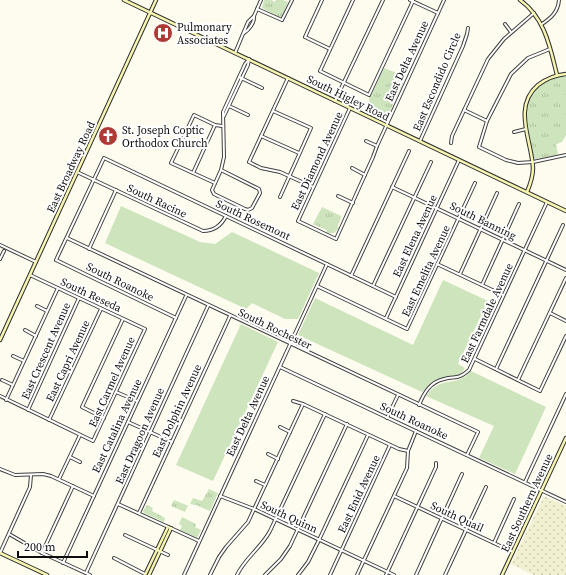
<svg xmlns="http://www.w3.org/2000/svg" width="566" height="575" viewBox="0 0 566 575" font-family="'Source Serif 4',serif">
<defs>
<pattern id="farmland-dots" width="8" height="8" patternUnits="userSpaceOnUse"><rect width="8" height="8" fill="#f1f1d2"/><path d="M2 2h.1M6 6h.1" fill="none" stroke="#cdcdb3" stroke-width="1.8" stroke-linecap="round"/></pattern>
<pattern id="park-tufts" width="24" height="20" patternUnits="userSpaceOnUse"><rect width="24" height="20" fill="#cde4bc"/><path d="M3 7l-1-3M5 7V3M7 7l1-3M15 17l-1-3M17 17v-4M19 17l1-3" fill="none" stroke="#afc2a0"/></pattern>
</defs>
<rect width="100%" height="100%" fill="#fdfcef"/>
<polygon fill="url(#farmland-dots)" points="544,496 566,506 566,575 534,575 511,564"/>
<g fill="#cde4bc">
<polygon points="121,206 200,242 215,244 232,232 319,273 298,319 285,319 252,303 246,309 105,243"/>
<path d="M443,280L488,301L458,364L465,368C459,380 444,376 433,381C429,383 425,389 422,392L298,335L315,298L413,345Z"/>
<polygon points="241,324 278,342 213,481 176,465"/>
<path d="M471,371L546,407L515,474L479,458L494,426L426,396C429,393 431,389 435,387C448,378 458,386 471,371Z"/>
</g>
<g fill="url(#park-tufts)">
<polygon points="264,0 271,0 275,2 276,0 283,0 288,2 282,16 279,17 262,8"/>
<polygon points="384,68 402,75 405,79 387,118 385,120 370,113 369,97 372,94"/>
<path d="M562,77H566V135L562,142L556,144L558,155L536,159L534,158C527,124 515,86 562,77Z"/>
<polygon points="322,207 341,216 340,221 337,226 339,228 334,233 327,233 326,230 313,224"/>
<polygon points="209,489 218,493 210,511 196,505 190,504 193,498 202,501"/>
<polygon points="174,500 186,505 188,505 185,512 171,506"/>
<polygon points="147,505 153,508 152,511 165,518 164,522 144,513 143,511"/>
<polygon points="182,517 196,524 195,527 201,530 197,538 180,530 182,526 179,524"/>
</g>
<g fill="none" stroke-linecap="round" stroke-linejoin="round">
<defs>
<g id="street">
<polyline points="322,0 305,37 330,49"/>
<polyline points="353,0 320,71 369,95 413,1"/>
<polyline points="410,0 438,13"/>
<polyline points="257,9 282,20 292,0"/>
<polyline points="505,24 511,32"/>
<path d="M542,24C551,18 558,12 559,0"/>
<path d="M244,33C249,30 255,22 254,16L261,0"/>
<polyline points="550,49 528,58 511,74 487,121 479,147 506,160 518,163 533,162 566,155"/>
<polyline points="235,53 248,22 254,16"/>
<polyline points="239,77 262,88"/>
<polyline points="288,78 249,162 261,168 280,172 313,187"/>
<polyline points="335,101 383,0"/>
<polyline points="229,106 248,115"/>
<polyline points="350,108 298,221 336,239 373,157 377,146 444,0"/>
<polyline points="464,110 487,121"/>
<polyline points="273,111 311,128 280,197"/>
<polyline points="224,116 248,65 249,59"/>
<polyline points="514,132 526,129"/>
<polyline points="261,136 299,153"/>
<polyline points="366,141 377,146"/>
<polyline points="420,141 463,46 467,34 468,28"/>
<polyline points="451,143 452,136 488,59 504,39 534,13"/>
<polyline points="352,168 365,175"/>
<polyline points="221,170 259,189 260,193 252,208 248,210 245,209 214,194 212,190 221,170 224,157 223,112 245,64 249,59"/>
<path d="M77,172L203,231C214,231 221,226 226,216"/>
<polyline points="193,173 215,125"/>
<polyline points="215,183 171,163 194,115 215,125 222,126"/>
<polyline points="392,187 566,270"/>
<polyline points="338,196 353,203"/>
<polyline points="67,238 478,432 467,455"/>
<polyline points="0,245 36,262"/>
<polyline points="89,249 116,190"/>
<polyline points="0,259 4,251"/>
<polyline points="437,264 503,295"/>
<polyline points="460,274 497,193"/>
<polyline points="351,276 409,151"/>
<polyline points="482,285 519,204"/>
<polyline points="317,286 407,329 475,183"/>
<polyline points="373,286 431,162"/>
<polyline points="37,306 47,311"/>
<polyline points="550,313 566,321"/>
<polyline points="176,318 56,260 104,158 396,297"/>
<polyline points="386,318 459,160"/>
<polyline points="25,330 36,336"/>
<polyline points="13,356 24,361"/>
<polyline points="475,359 540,391 566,336"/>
<polyline points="280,367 566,502"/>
<polyline points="496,369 563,225"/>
<polyline points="2,380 13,385"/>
<polyline points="518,380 566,278"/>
<polyline points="116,392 137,401"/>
<polyline points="0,396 93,441 145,329 30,275"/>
<polyline points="6,400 58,288"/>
<polyline points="293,401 303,404 399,449 408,451"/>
<path d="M419,405C424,393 430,382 444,379C456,376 458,380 469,370L547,202"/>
<polyline points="28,410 79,298"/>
<polyline points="104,418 82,407 123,319"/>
<polyline points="387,418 398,395"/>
<polyline points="49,420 101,309"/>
<polyline points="128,422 172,442"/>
<polyline points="280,427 290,432"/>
<polyline points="268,454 278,459"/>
<polyline points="70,457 80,462"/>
<polyline points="0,469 15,475 43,474 51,476 94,496"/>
<polyline points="59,479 80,435"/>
<polyline points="256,481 265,485"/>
<polyline points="525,482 566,394"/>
<polyline points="220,496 254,509 394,575"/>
<polyline points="394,496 513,552"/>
<polyline points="118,504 199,541"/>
<polyline points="139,513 230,316"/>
<polyline points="9,534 42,553 90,575"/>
<polyline points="125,535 168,555"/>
<polyline points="494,543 514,499"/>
<polyline points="0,553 30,487 31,475"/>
<polyline points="42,553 73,486"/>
<polyline points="114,558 145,574"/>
<polyline points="63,563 186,296"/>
<polyline points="86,573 208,306"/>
<polyline points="184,575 327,264"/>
<polyline points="210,575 219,557 226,547 248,522 303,404"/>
<path d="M237,575C245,558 261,548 270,531L325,414"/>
<polyline points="265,575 281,559 290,546 347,424"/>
<polyline points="298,575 308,562 319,540 368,435"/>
<polyline points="330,575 390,445"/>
<polyline points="357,575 407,468 408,451 416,431"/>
<polyline points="386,575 436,467 436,463"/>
<polyline points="416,575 462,474"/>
<polyline points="445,575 486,487"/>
</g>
<g id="secondary">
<polyline points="124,0 566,211"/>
<path d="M520,0C545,18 550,47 557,75"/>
<path d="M527,192C530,185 533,177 533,168C532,141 512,107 538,85C546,79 555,75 566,74"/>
<polyline points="0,340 156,0"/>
<polyline points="0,553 47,575"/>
<polyline points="145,575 168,527"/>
<polyline points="149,575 171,528"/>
<polyline points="502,575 566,438"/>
</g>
</defs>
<use href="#street" stroke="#404040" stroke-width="4"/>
<use href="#secondary" stroke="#2f2f2f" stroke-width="4.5"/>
<use href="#street" stroke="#fff" stroke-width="2"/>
<use href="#secondary" stroke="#f6f5b1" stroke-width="2.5"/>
</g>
<defs>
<symbol id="hospital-disc" viewBox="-11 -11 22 22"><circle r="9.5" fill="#af3934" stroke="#fff"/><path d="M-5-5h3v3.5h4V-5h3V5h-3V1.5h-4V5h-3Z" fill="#fff"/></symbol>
<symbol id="church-disc" viewBox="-11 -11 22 22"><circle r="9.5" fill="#af3934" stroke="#fff"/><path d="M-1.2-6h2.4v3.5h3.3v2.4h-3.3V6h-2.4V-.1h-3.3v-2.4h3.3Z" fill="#fff"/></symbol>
</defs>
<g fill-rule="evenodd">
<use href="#hospital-disc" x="152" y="22" width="22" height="22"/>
<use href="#church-disc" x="97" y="125" width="22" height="22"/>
</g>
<g text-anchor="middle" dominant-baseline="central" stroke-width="4" stroke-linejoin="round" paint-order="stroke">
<g font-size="11" fill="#0d0d0d" stroke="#fff" text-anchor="start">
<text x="177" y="27">Pulmonary<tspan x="177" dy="13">Associates</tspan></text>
<text x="122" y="130">St. Joseph Coptic<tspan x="122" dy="13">Orthodox Church</tspan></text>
</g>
<g font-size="11" fill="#0d0d0d" stroke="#fff">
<text transform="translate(407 61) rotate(-65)">East Delta Avenue</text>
<text transform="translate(437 82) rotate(-67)">East Escondido Circle</text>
<text transform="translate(348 98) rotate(26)">South Higley Road</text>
<text transform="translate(317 161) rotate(-65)">East Diamond Avenue</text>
<text transform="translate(71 167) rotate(-65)">East Broadway Road</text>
<text transform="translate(157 201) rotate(25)">South Racine</text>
<text transform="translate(253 220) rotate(25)">South Rosemont</text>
<text transform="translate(483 221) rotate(26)">South Banning</text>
<text transform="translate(415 236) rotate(-65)">East Elena Avenue</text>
<text transform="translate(426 271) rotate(-65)">East Emelita Avenue</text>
<text transform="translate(120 282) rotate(26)">South Roanoke</text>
<text transform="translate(91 295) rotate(25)">South Reseda</text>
<text transform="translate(487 313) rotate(-65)">East Farmdale Avenue</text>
<text transform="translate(275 329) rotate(26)">South Rochester</text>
<text transform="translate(46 351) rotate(-66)">East Crescent Avenue</text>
<text transform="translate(68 361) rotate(-65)">East Capri Avenue</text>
<text transform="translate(112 382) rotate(-66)">East Carmel Avenue</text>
<text transform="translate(177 411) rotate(-65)">East Dolphin Avenue</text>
<text transform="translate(248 416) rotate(-65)">East Delta Avenue</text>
<text transform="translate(414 421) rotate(25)">South Roanoke</text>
<text transform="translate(117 426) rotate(-65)">East Catalina Avenue</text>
<text transform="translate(140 436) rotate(-66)">East Dragoon Avenue</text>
<text transform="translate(359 494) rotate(-65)">East Enid Avenue</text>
<text transform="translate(527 503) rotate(-65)">East Southern Avenue</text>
<text transform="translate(289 517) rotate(25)">South Quinn</text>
<text transform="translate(457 517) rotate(25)">South Quail</text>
</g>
</g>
<path d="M18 551v6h69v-6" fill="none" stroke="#0d0d0d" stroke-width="2"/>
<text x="24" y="551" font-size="12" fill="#0d0d0d" stroke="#ffffff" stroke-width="3" paint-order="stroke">200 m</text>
</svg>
